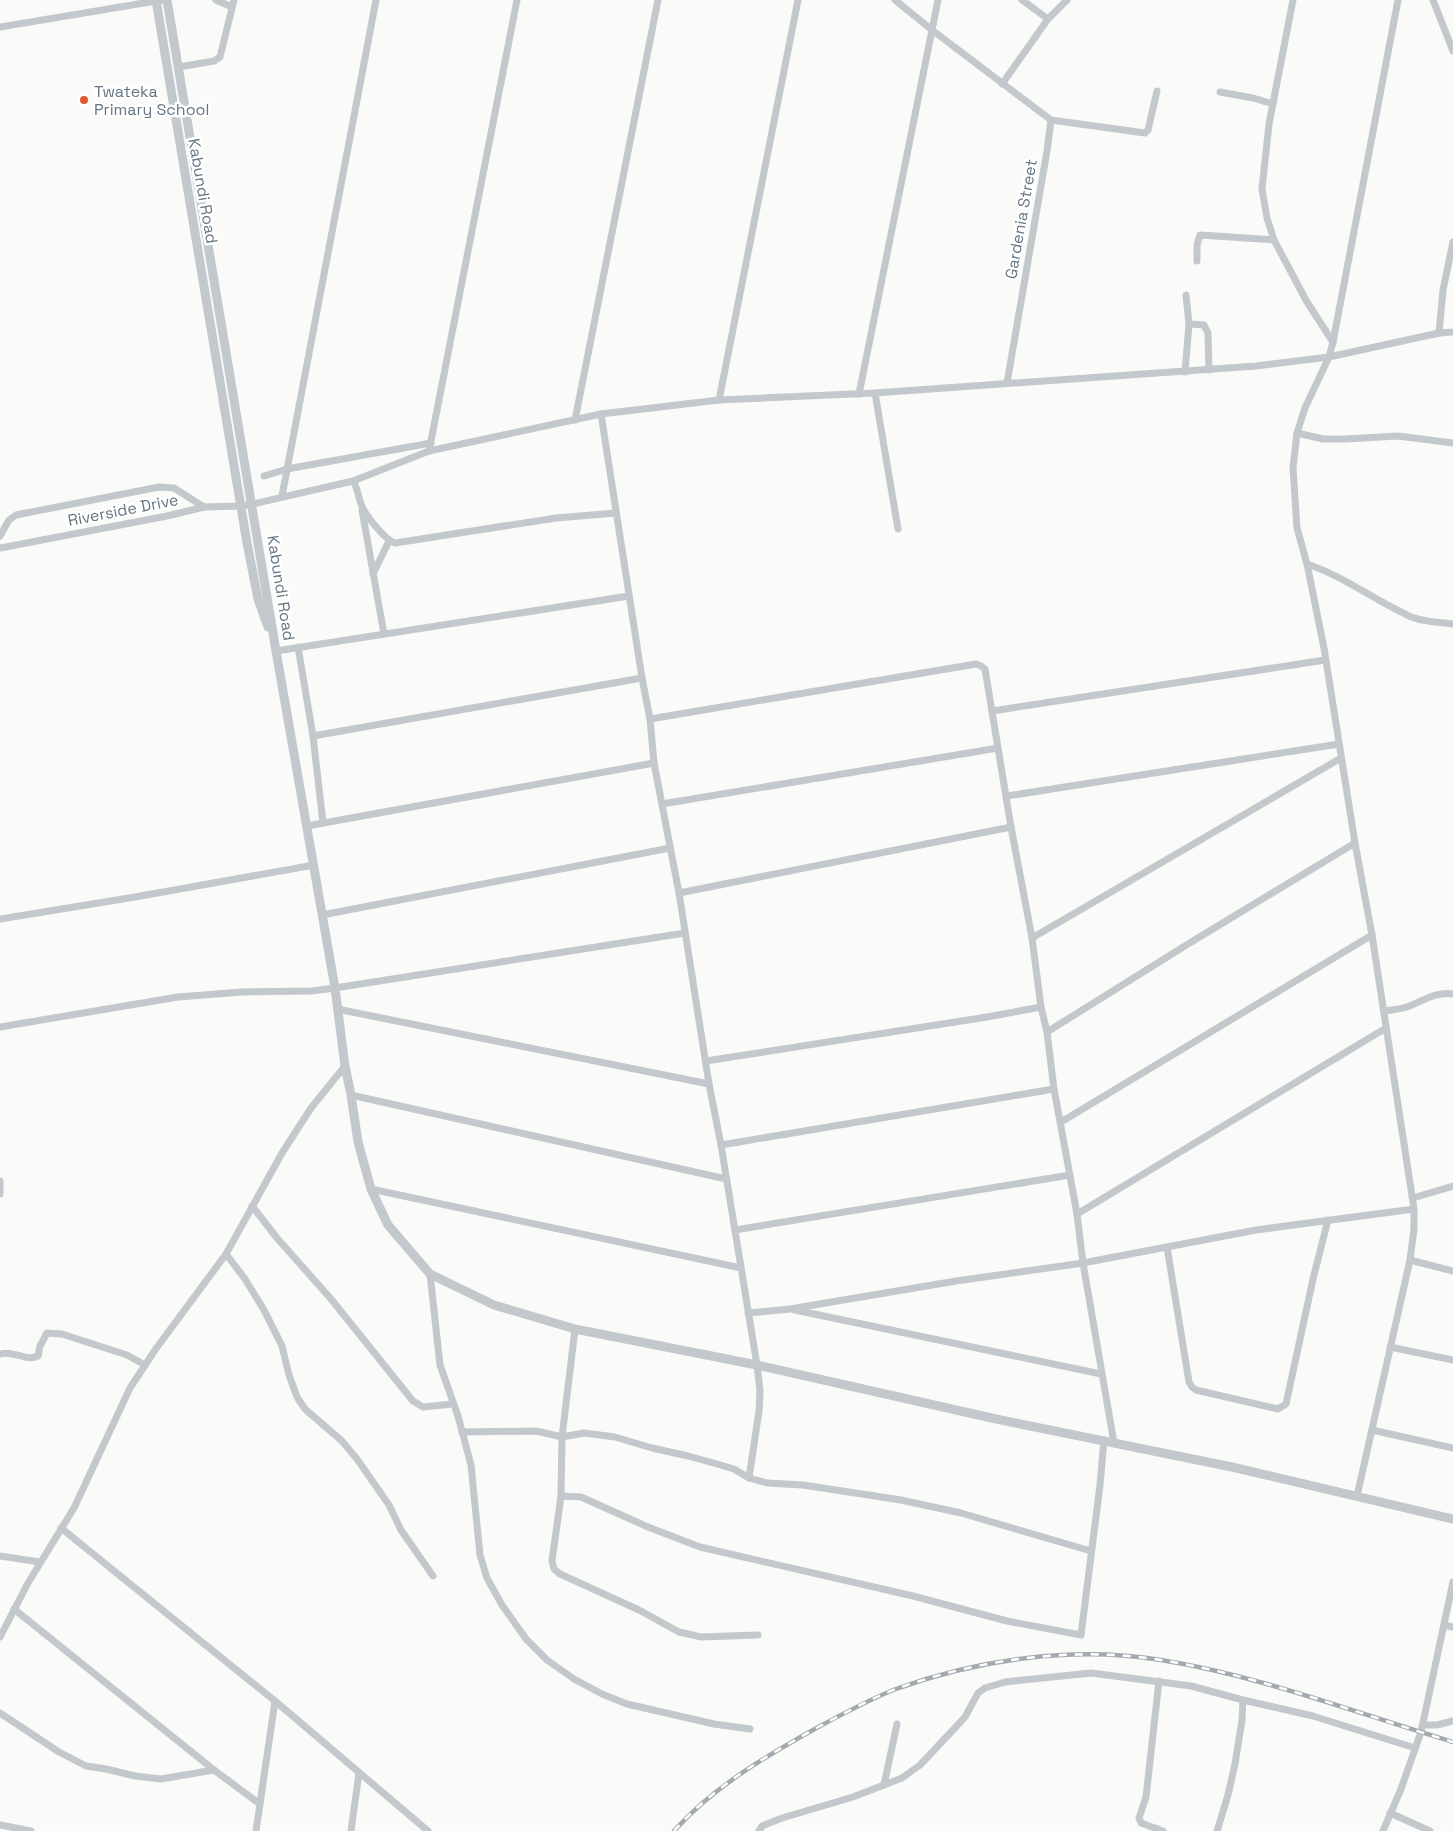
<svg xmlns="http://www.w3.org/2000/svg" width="1453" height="1831" viewBox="0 0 1453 1831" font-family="'Space Grotesk',sans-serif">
<rect width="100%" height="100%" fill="#fafaf8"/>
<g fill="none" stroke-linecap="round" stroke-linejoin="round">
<g stroke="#c3c8cc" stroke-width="7">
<polyline points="216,0 232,7"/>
<polyline points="895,0 932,30 1051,120 1047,151 1007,383"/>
<polyline points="1022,0 1048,19 1067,0"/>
<polyline points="1293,0 1269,124 1262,189 1267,218 1274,240 1307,302 1333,342 1329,357 1305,408 1297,433 1293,468 1297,528 1307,564 1324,648 1355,843 1372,935 1414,1209 1414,1229 1410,1260 1357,1496"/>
<polyline points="1433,0 1453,51"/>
<polyline points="0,27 162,0"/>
<polyline points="179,67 214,61 220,57 234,0"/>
<polyline points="1002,84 1048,19"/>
<polyline points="1220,92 1253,98 1273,104"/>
<polyline points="1051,120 1145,133 1148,130 1157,91"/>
<polyline points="1197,261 1197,245 1200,235 1274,240"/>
<polyline points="1189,324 1204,325 1208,333 1209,370"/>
<polyline points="1439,333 1443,290 1453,242"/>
<polyline points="1333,342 1398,0"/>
<polyline points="1185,372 1189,324 1186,295"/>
<polyline points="875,393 898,529"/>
<polyline points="859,394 938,0"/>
<polyline points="719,400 798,0"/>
<polyline points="601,414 642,678 650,719 654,763 679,893 709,1084 721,1145 757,1365 760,1391 759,1411 749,1478"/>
<polyline points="575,420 658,0"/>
<polyline points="1297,433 1323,439 1345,439 1398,436 1453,443"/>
<polyline points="429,451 517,0"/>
<polyline points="264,476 287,469 431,443"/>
<path d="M353,481C358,489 358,496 361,504C365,515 385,540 395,543L556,518L616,513"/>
<polyline points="282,496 376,0"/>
<polyline points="362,510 384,634"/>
<polyline points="0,536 9,520 16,515 159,487 174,488 204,507"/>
<polyline points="0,548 167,516 204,507 241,506 253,504 353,481 429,451 601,414 719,400 875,393 1256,366 1329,357 1439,333 1453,332"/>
<path d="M1307,564C1343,576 1373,599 1407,615C1420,622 1439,622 1453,624"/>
<polyline points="373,574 389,541"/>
<polyline points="298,647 313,736 323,823"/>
<polyline points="276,651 629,596"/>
<polyline points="992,711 1325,660"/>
<polyline points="650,719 976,664 981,666 985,669 1011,827 1032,938 1041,1007 1047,1032 1054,1089 1077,1214 1083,1263 1114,1443"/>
<polyline points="313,736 642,678"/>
<polyline points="1007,796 1339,744"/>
<polyline points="662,804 998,748"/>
<polyline points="307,826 654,763"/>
<polyline points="679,893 1011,827"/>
<polyline points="322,915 670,848"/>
<polyline points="0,919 135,897 314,865"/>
<polyline points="1032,938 1341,758"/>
<polyline points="337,1009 709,1084"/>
<path d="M1384,1011C1391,1010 1400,1009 1407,1007C1423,1001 1436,991 1453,994"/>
<polyline points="0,1027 178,997 242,992 311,991 335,988 685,933"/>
<polyline points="1047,1032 1188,944 1355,843"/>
<polyline points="706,1061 987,1017 1041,1007"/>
<polyline points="351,1095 726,1179"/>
<polyline points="1061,1122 1372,935"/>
<polyline points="721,1145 1054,1089"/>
<polyline points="0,1181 0,1194"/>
<polyline points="371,1189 741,1268"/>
<polyline points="1413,1198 1453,1186"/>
<polyline points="252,1206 277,1238 331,1299 413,1401 423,1407 453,1404"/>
<polyline points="1077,1214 1386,1028"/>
<polyline points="735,1230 1070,1175"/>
<polyline points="1167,1247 1189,1382 1192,1387 1196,1390 1278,1409 1286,1404 1313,1279 1328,1220"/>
<polyline points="226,1254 245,1279 264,1310 282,1346 289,1375 297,1397 305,1409 342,1441 357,1459 389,1505 401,1530 433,1576"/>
<polyline points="1410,1260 1453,1271"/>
<polyline points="430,1274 440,1365 458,1416 471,1465 480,1555 487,1578 502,1605 526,1639 547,1660 574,1679 602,1694 627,1704 714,1724 750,1729"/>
<polyline points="795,1310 1101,1374"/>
<polyline points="748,1313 790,1309 956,1281 1083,1263 1256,1230 1414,1209"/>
<polyline points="1390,1347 1453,1360"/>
<path d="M0,1354C13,1350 26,1362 38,1356L40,1346L47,1333L62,1334L127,1355L145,1365"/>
<polyline points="1372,1430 1453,1448"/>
<polyline points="462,1432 536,1431 562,1437 575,1329"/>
<polyline points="561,1496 581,1497 648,1527 700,1547 913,1596 1007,1621 1081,1635 1100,1485 1104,1440"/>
<polyline points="61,1528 275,1701 428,1831"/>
<polyline points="0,1556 40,1562"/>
<polyline points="14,1609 214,1770 260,1804"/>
<polyline points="1444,1625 1453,1627"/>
<polyline points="758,1635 701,1637 679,1632 639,1610 560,1574 554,1569 552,1561 561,1496 562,1437 584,1433 615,1437 652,1448 688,1456 717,1464 734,1469 749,1478 767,1483 803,1485 901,1500 961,1513 1091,1551"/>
<polyline points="0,1637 28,1583 74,1508 130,1388 155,1350 226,1254 282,1153 311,1108 345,1066"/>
<polyline points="1159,1681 1146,1797 1139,1818 1141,1823 1163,1831"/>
<polyline points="1243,1700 1313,1716 1415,1748"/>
<polyline points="0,1713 59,1752 86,1766 106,1769 135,1776 161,1779 214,1770"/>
<polyline points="1423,1725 1437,1725 1453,1721"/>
<polyline points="884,1785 897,1724"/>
<polyline points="1390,1813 1430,1831"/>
<polyline points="0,1825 31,1831"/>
<polyline points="256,1831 275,1701"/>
<polyline points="351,1831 359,1773"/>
<polyline points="759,1831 762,1826 782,1818 853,1797 902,1778 920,1765 953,1730 965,1717 978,1693 985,1688 1005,1682 1091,1673 1191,1686 1243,1700 1242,1720 1235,1764 1228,1795 1217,1831"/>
<polyline points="1383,1831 1401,1789 1421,1732 1453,1582"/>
</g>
<g stroke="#c3c8cc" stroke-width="9">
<polyline points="156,0 247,543 258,599 268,627"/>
<polyline points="167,0 276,651 335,988 345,1066 351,1095 358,1142 371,1189 388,1225 430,1274 494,1305 575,1329 757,1365 996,1419 1232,1467 1453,1519"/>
</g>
<defs>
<path id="rail" d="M674,1831C714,1786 768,1755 820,1726C845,1713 870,1699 896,1689C979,1659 1074,1646 1161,1660C1261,1676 1356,1713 1453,1742"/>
</defs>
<use href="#rail" stroke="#a2aab0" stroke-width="4.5"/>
<use href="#rail" stroke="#fff" stroke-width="2.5" stroke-dasharray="8" stroke-linecap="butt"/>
</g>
<circle fill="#e4572e" stroke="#fff" stroke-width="2" cx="84" cy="100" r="5"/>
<g text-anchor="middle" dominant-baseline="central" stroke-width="5" stroke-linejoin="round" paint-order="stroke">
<g font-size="16" fill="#657683" stroke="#fff" text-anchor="start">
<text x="94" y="91">Twateka<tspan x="94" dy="18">Primary School</tspan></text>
</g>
<g font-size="16" fill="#657683" stroke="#fff">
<text transform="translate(203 191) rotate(80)">Kabundi Road</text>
<text transform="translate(1021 219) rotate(-80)">Gardenia Street</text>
<text transform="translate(123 510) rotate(-11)">Riverside Drive</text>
<text transform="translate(281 588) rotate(81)">Kabundi Road</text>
</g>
</g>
</svg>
